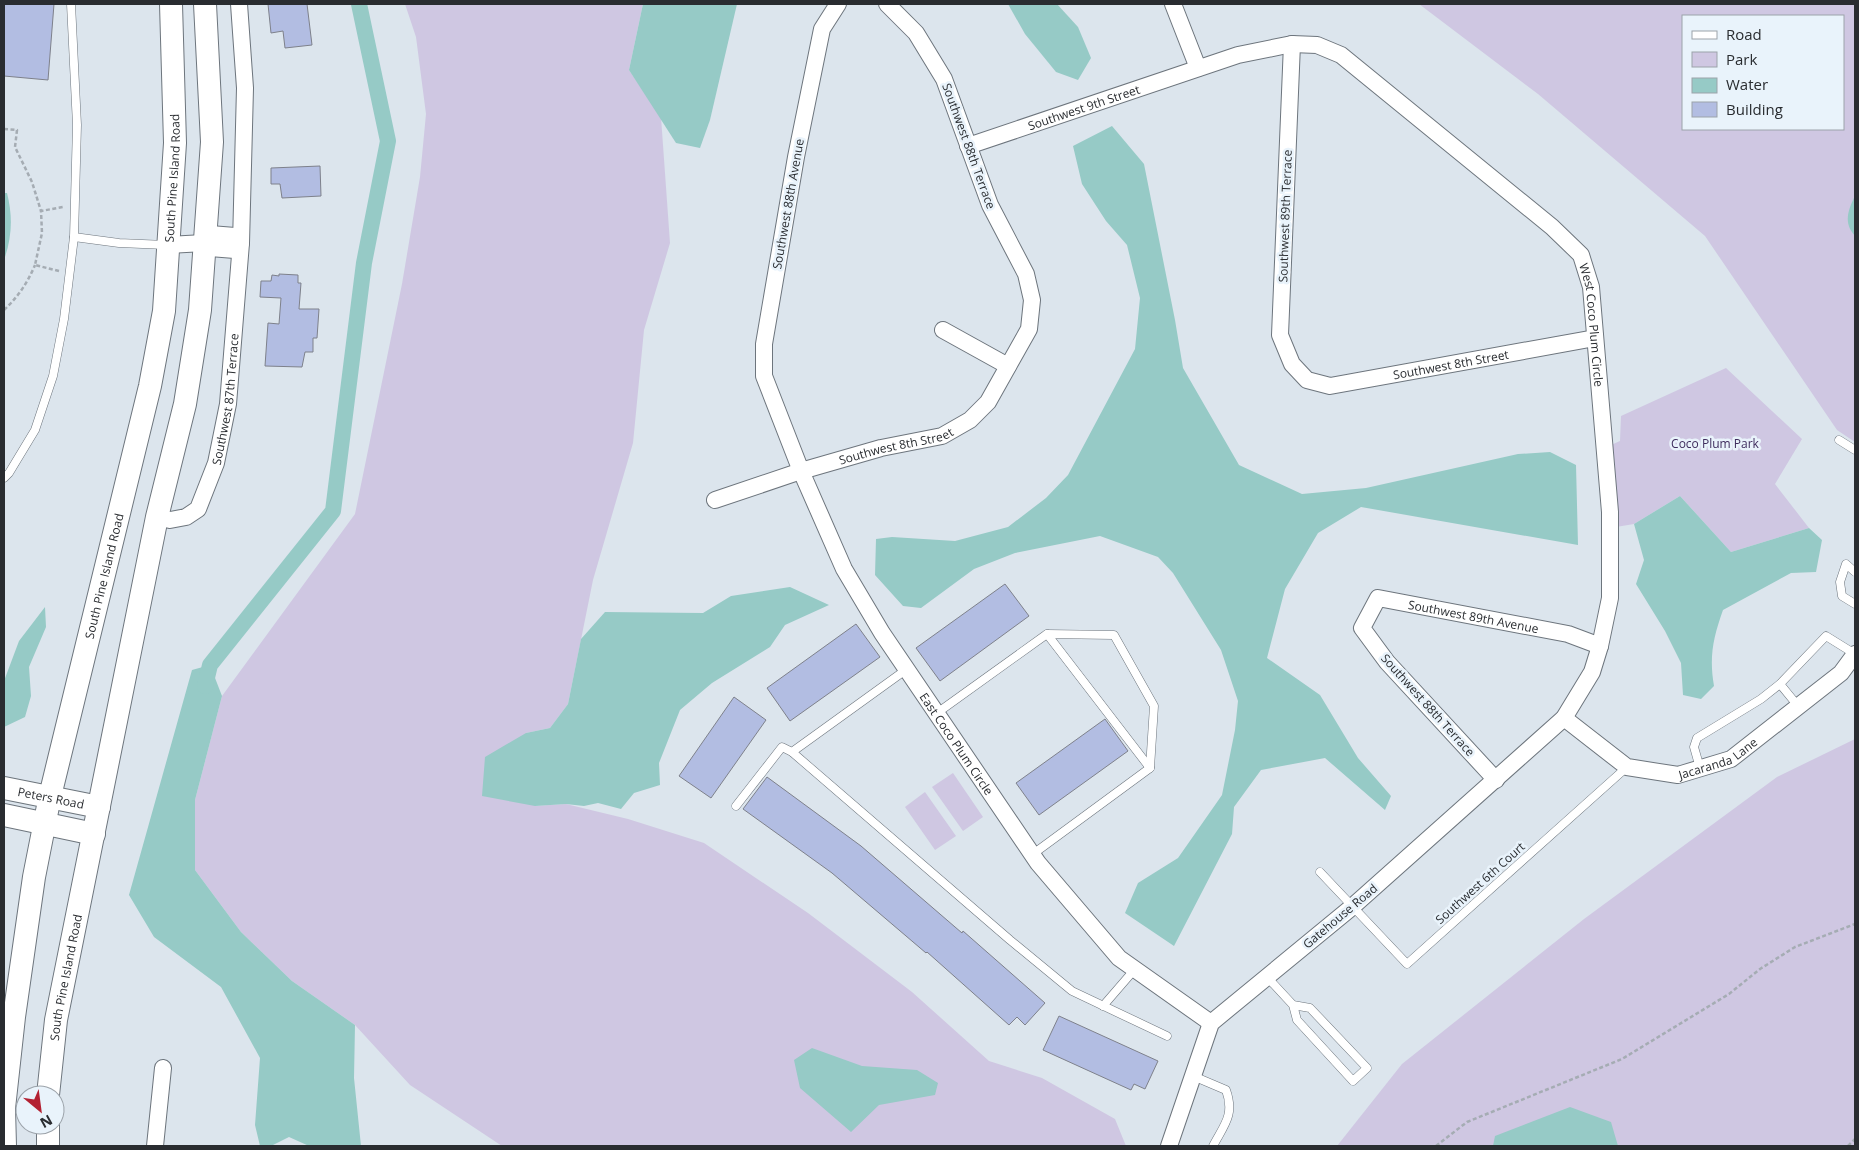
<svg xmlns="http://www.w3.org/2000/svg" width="1859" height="1150" viewBox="0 0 1859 1150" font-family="'Open Sans',sans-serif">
<rect width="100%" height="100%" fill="#dce5ed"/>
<g fill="#cfc7e2" fill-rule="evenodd">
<polygon points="405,4 643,4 629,70 661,117 670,243 644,330 633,443 593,580 568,704 550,728 526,733 535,806 566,804 628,819 704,843 808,913 912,992 989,1061 1042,1078 1115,1119 1126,1146 502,1146 410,1085 355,1025 292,981 241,932 195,870 195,800 222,696 355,514 402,284 420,177 426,114 416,37"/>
<path d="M1419,4H1855V442L1837,430L1705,236L1538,94ZM1683,16H1843V129H1683Z"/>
<polygon points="1726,368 1802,439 1775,484 1809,528 1731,552 1680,496 1634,524 1616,527 1611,445 1620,441 1621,416"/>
<polygon points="1855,739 1855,1146 1337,1146 1402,1064 1584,919 1777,777"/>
<polygon points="953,773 983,817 963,831 932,787"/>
<polygon points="925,792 956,836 935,850 905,807"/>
</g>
<g fill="#96cac6">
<polygon points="643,4 737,4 710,120 700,148 676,143 629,70"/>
<polygon points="1008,4 1057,4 1078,27 1091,58 1078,80 1056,72 1025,34"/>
<polygon points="1112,126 1144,164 1175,320 1183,368 1239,465 1302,494 1366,488 1518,454 1550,452 1576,465 1578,545 1361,507 1318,533 1285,589 1267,658 1320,695 1358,758 1391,796 1385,810 1325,758 1261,770 1234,807 1232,834 1174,946 1125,913 1138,883 1178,858 1222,795 1235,730 1238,701 1221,650 1173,573 1158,557 1100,536 1015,553 974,569 921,608 903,606 875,575 876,539 892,537 955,541 1008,527 1046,498 1068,475 1135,349 1140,298 1127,245 1106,221 1082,184 1073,146"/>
<path d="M4,193H7C13,217 12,237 4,260Z"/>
<path d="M1855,196V236C1843,223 1848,210 1855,196Z"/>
<path d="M1680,496L1731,552L1809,528L1822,540L1816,572L1791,573L1723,610C1713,638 1709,657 1714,686L1701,699L1683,695L1681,663L1665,631L1636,584L1644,560L1634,524Z"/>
<polygon points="790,587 829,605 785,625 770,647 712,683 680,710 659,763 660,785 634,793 621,809 598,803 584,806 566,804 535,806 482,796 485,757 526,733 550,728 568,704 581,639 605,612 703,613 731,596"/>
<polygon points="45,607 46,627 29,667 31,696 25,717 4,727 4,681 19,641"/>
<polygon points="210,665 222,696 195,800 195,870 241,932 292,981 355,1025 354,1078 361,1146 309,1146 289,1137 271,1146 260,1146 255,1125 260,1058 221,987 154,937 129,895 192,670"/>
<polygon points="812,1048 862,1066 917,1070 938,1083 935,1095 879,1105 851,1132 800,1088 794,1060"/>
<polygon points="1570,1107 1611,1122 1618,1146 1493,1146 1495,1136"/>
</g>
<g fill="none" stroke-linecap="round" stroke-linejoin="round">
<polyline stroke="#96cac6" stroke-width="16" points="205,686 210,665 333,511 364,263 388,141 359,4"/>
</g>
<g fill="#b2bde2" stroke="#7e818b">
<polygon points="4,4 54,4 48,80 4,76"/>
<polygon points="268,4 307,4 312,45 285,48 283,31 271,33"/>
<polygon points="320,166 321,196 282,198 280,184 271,184 271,168"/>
<polygon points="279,274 298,275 298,283 301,283 299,309 319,309 317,338 313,338 313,352 305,352 302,367 265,366 268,323 279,324 281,298 260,297 261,281 271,281 272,275 279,276"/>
<polygon points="1005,584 1029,616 940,681 916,648"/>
<polygon points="856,624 880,657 790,721 767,688"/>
<polygon points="734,697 766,720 711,798 679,776"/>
<polygon points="1105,719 1128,751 1039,815 1016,783"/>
<polygon points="767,777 861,846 962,933 963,931 1045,1003 1025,1025 1017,1017 1009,1025 927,952 926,953 832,873 743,809"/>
<polygon points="1059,1016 1158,1061 1145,1089 1134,1084 1131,1090 1043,1050"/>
</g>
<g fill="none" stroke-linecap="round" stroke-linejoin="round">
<defs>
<g id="service">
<polyline points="74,237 119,243 166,245"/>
<polyline points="1839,440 1855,450"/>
<polyline points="4,478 9,473 35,430 53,376 64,319 74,237 77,125 71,4"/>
<polyline points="1855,572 1846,564 1840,582 1842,596 1855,604"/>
<polyline points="1047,634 1150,768"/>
<polyline points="1798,706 1780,684 1826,636 1855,654"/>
<polyline points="937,713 1047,634 1114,635 1154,706 1150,768 1033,854"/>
<polyline points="792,752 1010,940 1072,991 1167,1036"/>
<polyline points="1700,768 1694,747 1697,738 1761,699 1780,684"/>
<polyline points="736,806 782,747 792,752 907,669"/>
<polyline points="1320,872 1407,964 1627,767"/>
<polyline points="1267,977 1293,1005 1297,1020 1353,1081 1367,1068 1310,1008 1293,1005"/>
<polyline points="1103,1006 1135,969"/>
<path d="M1193,1076L1226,1090C1235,1115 1224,1125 1213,1146"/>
</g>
<g id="minor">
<path id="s1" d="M838,4L822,29L796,157L764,344V376L801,471L844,569L882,633L1038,863L1119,958L1211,1023"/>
<polyline points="1173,4 1198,68"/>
<path id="s2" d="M1292,44L1280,335L1292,364L1307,380L1330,386L1595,338"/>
<path id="s3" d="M968,146L1238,55L1292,44L1317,45L1341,55L1552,227L1581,255L1591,287L1610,512V598L1600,646L1592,672L1564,718L1352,907L1211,1023L1169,1146"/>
<polyline points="168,245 204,243 210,248 235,250 241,243 235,236 210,234 204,243"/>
<polyline points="943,330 1008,366"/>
<path id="s4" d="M715,500L801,471L881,448L942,436L970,420L988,402L1029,329L1032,300L1026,274L990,205L944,79L916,33L887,4"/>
<path id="s5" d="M157,517L170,520L186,517L198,509L216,463L228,404L241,243L245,88L239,4"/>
<path id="s6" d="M1564,718L1627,767L1678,775L1731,759L1841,673L1855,654"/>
<path id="s7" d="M1496,780L1387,662L1362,628L1378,598L1568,634L1600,646"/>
<polyline points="155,1146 163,1068"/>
</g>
<g id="secondary">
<path id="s8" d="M4,788L99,807"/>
<polyline points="4,815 94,834"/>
<path id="s9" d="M48,1095L56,1020L157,517L185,404L200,310L212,142L205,4"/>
<polyline points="48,1125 48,1146"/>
<path id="s10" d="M5,1146L4,1108L14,1017L34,877L50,796L150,386L164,311L175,143L171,4"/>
</g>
</defs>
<use href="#service" stroke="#6d757d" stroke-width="9"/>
<use href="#minor" stroke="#6d757d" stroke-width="18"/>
<use href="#secondary" stroke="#6d757d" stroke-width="24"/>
<g stroke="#a5acb3" stroke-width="2.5" stroke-dasharray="4 2.5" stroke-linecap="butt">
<polyline points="4,129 17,130 15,147 32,182 41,211"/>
<polyline points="59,271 35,265 42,233 41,211 63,207"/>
<path d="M4,310C18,297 28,282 35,265"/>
<polyline points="1436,1146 1467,1122 1622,1059 1729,994 1760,969 1795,947 1855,924"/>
<polyline points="1848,1146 1855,1139"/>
</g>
<use href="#service" stroke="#fff" stroke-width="8"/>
<use href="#minor" stroke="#fff" stroke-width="16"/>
<use href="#secondary" stroke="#fff" stroke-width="22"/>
</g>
<g text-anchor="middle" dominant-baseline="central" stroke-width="5" stroke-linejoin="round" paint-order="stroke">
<g font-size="12" fill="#292c30" stroke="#e9f3fb">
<text stroke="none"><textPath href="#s3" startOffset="122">Southwest 9th Street</textPath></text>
<text transform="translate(969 146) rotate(70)">Southwest 88th Terrace</text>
<text stroke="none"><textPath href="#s10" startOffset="985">South Pine Island Road</textPath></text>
<text transform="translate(788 204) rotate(-80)">Southwest 88th Avenue</text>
<text transform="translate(1285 216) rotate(-88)">Southwest 89th Terrace</text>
<text stroke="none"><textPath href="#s3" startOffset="775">West Coco Plum Circle</textPath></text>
<text stroke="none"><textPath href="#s2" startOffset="491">Southwest 8th Street</textPath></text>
<text stroke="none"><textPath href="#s5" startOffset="158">Southwest 87th Terrace</textPath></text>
<text stroke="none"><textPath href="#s4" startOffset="189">Southwest 8th Street</textPath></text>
<text stroke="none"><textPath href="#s10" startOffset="580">South Pine Island Road</textPath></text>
<text stroke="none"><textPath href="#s7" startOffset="334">Southwest 89th Avenue</textPath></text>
<text transform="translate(1428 705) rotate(48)">Southwest 88th Terrace</text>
<text stroke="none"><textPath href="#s1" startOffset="799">East Coco Plum Circle</textPath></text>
<text stroke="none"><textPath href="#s6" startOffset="175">Jacaranda Lane</textPath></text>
<text stroke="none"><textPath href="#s8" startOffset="48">Peters Road</textPath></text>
<text transform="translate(1480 883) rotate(-42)">Southwest 6th Court</text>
<text transform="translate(1340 916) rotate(-40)">Gatehouse Road</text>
<text stroke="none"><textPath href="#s9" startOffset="119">South Pine Island Road</textPath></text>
</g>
<g font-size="12" fill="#3e2c5d" stroke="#e9f3fb">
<text x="1715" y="443">Coco Plum Park</text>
</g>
</g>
<rect width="1859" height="1150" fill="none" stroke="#292c30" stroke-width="10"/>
<rect x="1682" y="15" width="162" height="115" fill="#e9f3fb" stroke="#9ca3aa"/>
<rect x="1692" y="31" width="25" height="8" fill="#ffffff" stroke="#9ca3aa"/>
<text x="1726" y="40" font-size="15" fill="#292c30">Road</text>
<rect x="1692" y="52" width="25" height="15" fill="#cfc7e2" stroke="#9ca3aa"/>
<text x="1726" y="65" font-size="15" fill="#292c30">Park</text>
<rect x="1692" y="78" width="25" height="15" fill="#96cac6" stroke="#9ca3aa"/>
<text x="1726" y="90" font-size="15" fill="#292c30">Water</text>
<rect x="1692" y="102" width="25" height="15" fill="#b2bde2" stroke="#9ca3aa"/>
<text x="1726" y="115" font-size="15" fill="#292c30">Building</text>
<g transform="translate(40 1110) rotate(151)"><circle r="24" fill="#e9f3fb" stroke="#9ca3aa"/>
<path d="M0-4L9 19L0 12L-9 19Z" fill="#b32132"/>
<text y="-8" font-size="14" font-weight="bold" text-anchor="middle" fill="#292c30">N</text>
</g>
</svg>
